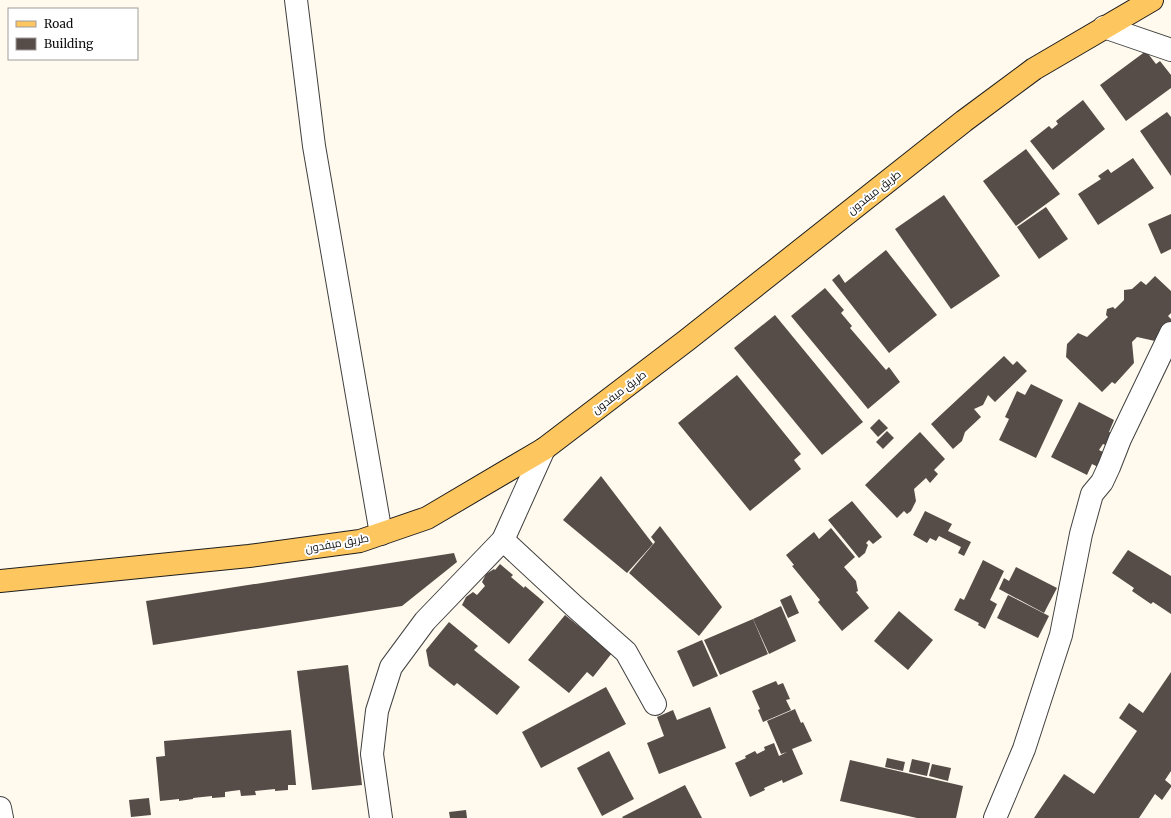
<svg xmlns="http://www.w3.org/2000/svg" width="1171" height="818" viewBox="0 0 1171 818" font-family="Merriweather,Cairo,serif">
<rect width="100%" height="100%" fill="#fffaed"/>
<g fill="#564d49">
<polygon points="1146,51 1156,64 1160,61 1171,75 1171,88 1126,121 1100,85"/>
<polygon points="1083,100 1105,129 1053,170 1030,141 1049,126 1052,129 1058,124 1056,121"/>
<polygon points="1167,112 1171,117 1171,176 1140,131"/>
<polygon points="1026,149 1060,194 1016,226 983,181"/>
<polygon points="1133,158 1154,188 1098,225 1078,194 1101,179 1098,176 1108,169 1111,173"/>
<polygon points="944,195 1000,276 951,309 895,229"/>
<polygon points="1046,207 1068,239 1039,259 1017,227"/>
<polygon points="1171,214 1171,249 1161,254 1148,224"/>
<polygon points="886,250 937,315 889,353 832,280 839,274 845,283"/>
<polygon points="1155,276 1171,291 1171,313 1168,316 1171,319 1171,323 1155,341 1137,337 1132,342 1134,363 1115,384 1112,382 1102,392 1066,357 1067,344 1078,333 1087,337 1108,317 1106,315 1107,309 1113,307 1115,309 1124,300 1124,290 1132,289 1141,281 1146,285"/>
<polygon points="825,288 844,310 841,313 852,326 850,328 886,370 889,367 900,382 868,409 791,316"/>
<polygon points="775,315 863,422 822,455 734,348"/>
<polygon points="1004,356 1013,365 1017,361 1027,371 995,402 988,395 983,405 974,409 981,417 965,432 962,441 953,449 931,424"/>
<polygon points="737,375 801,454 794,460 801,469 750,511 678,423"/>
<polygon points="1031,384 1063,400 1036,458 999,440 1009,419 1005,417 1017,391 1025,395"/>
<polygon points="1079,402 1114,420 1109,432 1114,434 1108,446 1103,444 1099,450 1105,453 1098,467 1092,464 1087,475 1051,457"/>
<polygon points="879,419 888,428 878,437 870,428"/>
<polygon points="887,431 894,438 883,449 876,442"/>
<polygon points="920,432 945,459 934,470 938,474 930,483 926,478 914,489 916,501 911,511 907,514 904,511 897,518 865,485"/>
<polygon points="601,476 653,544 627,573 563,520"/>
<polygon points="852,501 882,537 873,544 869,540 866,543 868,545 865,553 859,558 828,520"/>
<polygon points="925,511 952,524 948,531 971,542 964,556 958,553 961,547 939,536 936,541 930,538 927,543 913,535"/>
<polygon points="660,526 722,607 699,636 629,573 655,542 651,537"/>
<polygon points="831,528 855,557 844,567 856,581 858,591 856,592 869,608 842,631 818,602 820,600 792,566 794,565 786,555 814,532 819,539"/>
<polygon points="1128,550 1171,576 1171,614 1153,602 1151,604 1132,591 1134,588 1112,573"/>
<polygon points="454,553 457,562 402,606 153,645 146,601"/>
<polygon points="983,560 1004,571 990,600 997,604 985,629 978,625 979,623 954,610 960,598 964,600"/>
<polygon points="500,564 513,575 511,577 524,588 525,586 544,602 509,644 462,605 466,597 473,592 477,595 485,586 482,582 486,574 494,569 495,570"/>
<polygon points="1016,567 1057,588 1044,613 999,589 1004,578 1009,581"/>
<polygon points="791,595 799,613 788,618 780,600"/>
<polygon points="1008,595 1049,616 1038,638 997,618"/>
<polygon points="781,606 796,641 769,654 753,619"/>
<polygon points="899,611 933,640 908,670 874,641"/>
<polygon points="565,615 612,653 593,677 587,672 569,693 528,660"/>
<polygon points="753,619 768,654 720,675 704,640"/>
<polygon points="449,622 478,646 474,650 520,687 497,715 457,683 454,686 429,666 426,650"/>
<polygon points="702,640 718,676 693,687 677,651"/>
<polygon points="348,665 362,785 312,790 297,671"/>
<polygon points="1171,672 1171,771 1165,780 1171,785 1171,787 1162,800 1155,794 1139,818 1034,818 1064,774 1094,794 1137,731 1119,718 1129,703 1143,713"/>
<polygon points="776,681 778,685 783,683 790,699 786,700 791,710 763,722 758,710 760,709 752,691"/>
<polygon points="606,687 626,724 541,768 522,732"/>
<polygon points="710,707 726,748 659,774 647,743 664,736 657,717 673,710 677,720"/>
<polygon points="795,709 801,723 803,722 812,741 792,749 803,774 783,783 782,780 764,788 765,790 750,797 735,763 746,758 745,756 755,751 757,754 765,750 764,747 774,743 779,756 787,752 781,754 767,721"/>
<polygon points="291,730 296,785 288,785 288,790 275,791 275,789 255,791 256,795 241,796 240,790 232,791 225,792 225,797 212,798 212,796 193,798 193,799 179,801 179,799 160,801 156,757 165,756 164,741"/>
<polygon points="609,751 634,799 602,816 577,768"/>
<polygon points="887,758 905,762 903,771 885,767"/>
<polygon points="912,759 930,763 927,776 909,772"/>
<polygon points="850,760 963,786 956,818 917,818 840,801"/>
<polygon points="932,764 951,768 948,781 929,776"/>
<polygon points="685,785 702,818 623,818 622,817"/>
<polygon points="149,798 151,815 131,817 129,800"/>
<polygon points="466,810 467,818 450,818 449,812"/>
</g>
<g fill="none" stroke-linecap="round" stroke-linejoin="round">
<defs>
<g id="minor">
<polyline points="296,0 314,146 381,534"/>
<polyline points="1104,27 1171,50"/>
<polyline points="503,540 574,606 626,652 655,704"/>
<polyline points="0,808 2,818"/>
<polyline points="381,818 372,754 377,711 391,667 425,621 503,540 544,449"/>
<polyline points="995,818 1024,749 1061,635 1081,534 1092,494 1102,482 1109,467 1120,439 1171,333"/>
</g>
<polyline id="major" points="0,581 249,556 360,541 427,518 544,449 687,340 964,121 1034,69 1152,0"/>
</defs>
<use href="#minor" stroke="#404040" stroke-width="24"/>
<use href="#major" stroke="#1e1e1e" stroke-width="24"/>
<use href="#minor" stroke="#fff" stroke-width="22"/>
<use href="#major" stroke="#fec65e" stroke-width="22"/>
</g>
<g text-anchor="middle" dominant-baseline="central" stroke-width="4" stroke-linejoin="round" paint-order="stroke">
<g font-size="11" fill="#0d0d0d" stroke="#fff">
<text transform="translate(874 192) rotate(-38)">طريق ميفدون</text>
<text transform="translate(619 392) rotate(-37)">طريق ميفدون</text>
<text transform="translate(337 543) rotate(-10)">طريق ميفدون</text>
</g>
</g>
<rect x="8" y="8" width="130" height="52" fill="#ffffff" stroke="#9e9e9e"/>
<rect x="16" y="21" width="20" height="6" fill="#fec65e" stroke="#9e9e9e"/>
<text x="44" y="28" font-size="12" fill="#0d0d0d">Road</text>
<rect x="16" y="38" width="20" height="12" fill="#564d49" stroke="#9e9e9e"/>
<text x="44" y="48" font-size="12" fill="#0d0d0d">Building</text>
</svg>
